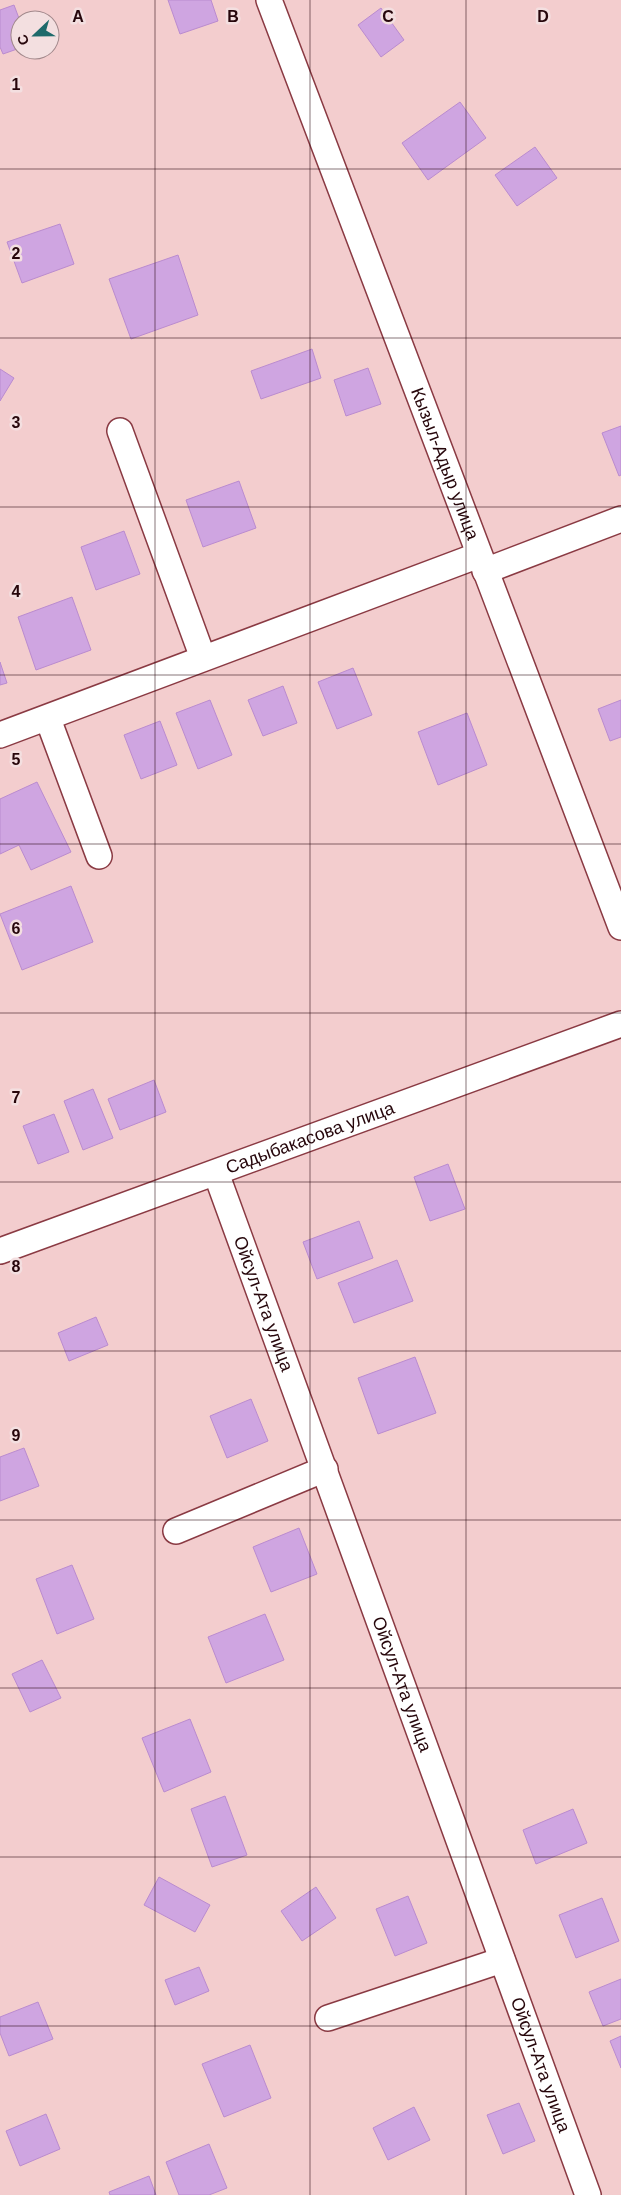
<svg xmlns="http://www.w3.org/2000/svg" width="621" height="2195" viewBox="0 0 621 2195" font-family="Helvetica,sans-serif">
<rect width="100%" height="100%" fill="#f3cdce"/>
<g fill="#cfa5e1" stroke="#ba8bcf">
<polygon points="168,0 211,0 218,21 180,34"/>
<polygon points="14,5 20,21 20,48 3,54 0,47 0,10"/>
<polygon points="381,8 404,40 381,57 358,25"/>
<polygon points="460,102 486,138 428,180 402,143"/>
<polygon points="535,147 557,178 517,206 495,175"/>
<polygon points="60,224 74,264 22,283 7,242"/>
<polygon points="178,255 198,315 131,339 109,279"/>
<polygon points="312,349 321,378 261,399 251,371"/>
<polygon points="368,368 381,404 346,416 334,380"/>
<polygon points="0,369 14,378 0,401"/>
<polygon points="621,426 621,475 619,476 602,433"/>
<polygon points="239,481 256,528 203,547 186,500"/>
<polygon points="124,531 140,574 96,590 81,547"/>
<polygon points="72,597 91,650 36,670 18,617"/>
<polygon points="0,662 7,683 0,685"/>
<polygon points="353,668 372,715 337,729 318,682"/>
<polygon points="283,686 297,723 263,736 248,700"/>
<polygon points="210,700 232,755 198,769 176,713"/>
<polygon points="621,700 621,737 610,741 598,709"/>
<polygon points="467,713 487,765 438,785 418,732"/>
<polygon points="160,721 177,765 141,779 124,735"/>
<polygon points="37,782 71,852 31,870 19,845 0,854 0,799"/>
<polygon points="71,886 93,942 22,970 0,914"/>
<polygon points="154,1080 166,1112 120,1130 108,1099"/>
<polygon points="93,1089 113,1138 83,1150 64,1101"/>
<polygon points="54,1114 69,1152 38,1164 23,1126"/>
<polygon points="448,1164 465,1209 430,1221 414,1177"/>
<polygon points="359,1221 373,1258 317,1279 303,1242"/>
<polygon points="397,1260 413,1301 354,1323 338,1283"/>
<polygon points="96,1317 108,1345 69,1361 58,1333"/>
<polygon points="415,1357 436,1413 378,1434 358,1378"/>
<polygon points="251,1399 268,1441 227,1458 210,1416"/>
<polygon points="24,1448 39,1486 0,1501 0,1457"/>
<polygon points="299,1528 317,1574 271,1592 253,1547"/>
<polygon points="72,1565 94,1619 57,1634 36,1579"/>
<polygon points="265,1614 284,1660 226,1683 208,1637"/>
<polygon points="42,1660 61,1698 30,1712 12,1674"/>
<polygon points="190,1719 211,1772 164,1792 142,1738"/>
<polygon points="225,1796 247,1855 212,1867 191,1809"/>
<polygon points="573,1809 587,1843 536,1864 523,1830"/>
<polygon points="159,1877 210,1905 195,1932 144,1905"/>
<polygon points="316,1887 336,1918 302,1941 281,1911"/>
<polygon points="408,1896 427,1943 395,1956 376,1909"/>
<polygon points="602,1898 619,1941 576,1958 559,1915"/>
<polygon points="199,1967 209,1991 175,2005 165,1980"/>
<polygon points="621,1979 621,2019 603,2026 589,1992"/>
<polygon points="38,2002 53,2039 9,2056 0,2033 0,2017"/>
<polygon points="621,2036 621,2068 610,2041"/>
<polygon points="250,2045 271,2098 224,2117 202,2064"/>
<polygon points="519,2103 535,2141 503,2154 487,2115"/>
<polygon points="414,2107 430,2140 388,2160 373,2128"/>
<polygon points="46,2114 60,2149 20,2166 6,2131"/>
<polygon points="209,2144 227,2188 209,2195 179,2195 166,2162"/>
<polygon points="149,2176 156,2195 110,2195 109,2192"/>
</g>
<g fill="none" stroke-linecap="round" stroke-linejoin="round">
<defs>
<g id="street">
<path id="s1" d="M269,0L621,927"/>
<polyline points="120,431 203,658"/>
<polyline points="485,571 621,519"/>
<polyline points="48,719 99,856"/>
<polyline points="0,735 479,555"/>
<path id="s2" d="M216,1173L588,2195"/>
<path id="s3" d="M0,1251L621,1024"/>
<polyline points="176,1531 325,1469"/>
<polyline points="328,2018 502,1960"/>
</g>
</defs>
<use href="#street" stroke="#8a3a43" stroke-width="28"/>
<use href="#street" stroke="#fff" stroke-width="25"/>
</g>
<path fill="none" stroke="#26060b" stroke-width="1" stroke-opacity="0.55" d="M155,0V2195M310,0V2195M466,0V2195M0,169H621M0,338H621M0,507H621M0,675H621M0,844H621M0,1013H621M0,1182H621M0,1351H621M0,1520H621M0,1688H621M0,1857H621M0,2026H621"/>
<g text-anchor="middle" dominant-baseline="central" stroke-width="5" stroke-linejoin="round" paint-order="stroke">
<g font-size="18" fill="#26060b" stroke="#f3dfe0">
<text stroke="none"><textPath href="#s1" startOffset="496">Кызыл-Адыр улица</textPath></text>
<text stroke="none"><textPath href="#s3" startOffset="330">Садыбакасова улица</textPath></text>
<text stroke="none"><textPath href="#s2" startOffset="139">Ойсул-Ата улица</textPath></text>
<text stroke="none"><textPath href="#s2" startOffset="544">Ойсул-Ата улица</textPath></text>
<text stroke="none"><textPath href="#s2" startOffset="949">Ойсул-Ата улица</textPath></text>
</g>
</g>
<g font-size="16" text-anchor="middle" font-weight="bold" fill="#26060b" stroke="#f3dfe0" stroke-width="5" stroke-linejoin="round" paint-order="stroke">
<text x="78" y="22">A</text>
<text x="233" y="22">B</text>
<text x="388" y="22">C</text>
<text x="543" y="22">D</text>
<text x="16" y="90">1</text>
<text x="16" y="259">2</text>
<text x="16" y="428">3</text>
<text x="16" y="597">4</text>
<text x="16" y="765">5</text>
<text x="16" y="934">6</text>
<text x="16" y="1103">7</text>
<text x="16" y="1272">8</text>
<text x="16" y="1441">9</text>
</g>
<g transform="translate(35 35) rotate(248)"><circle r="24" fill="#f3dfe0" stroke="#a1888b"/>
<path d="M0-4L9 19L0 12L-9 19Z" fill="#1e6a6b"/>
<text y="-8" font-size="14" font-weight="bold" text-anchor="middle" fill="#26060b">С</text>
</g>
</svg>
